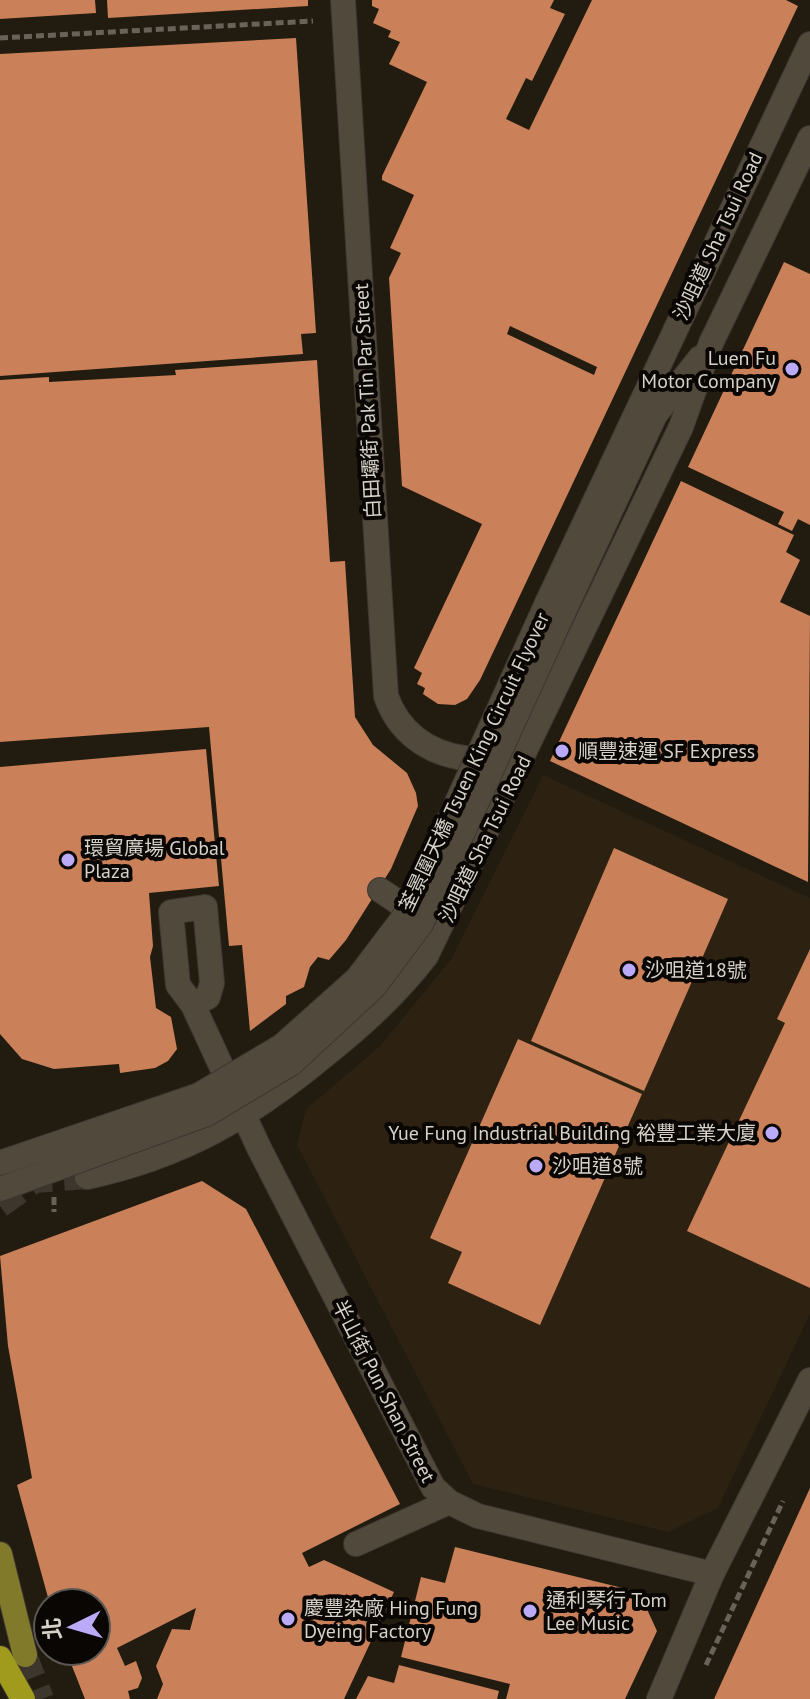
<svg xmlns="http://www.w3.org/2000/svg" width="810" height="1699" viewBox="0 0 810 1699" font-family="'PT Sans','Noto Sans TC',sans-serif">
<rect width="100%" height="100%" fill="#221b10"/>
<polygon fill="#2d2211" points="543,775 810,898 810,1314 718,1508 668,1532 473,1484 297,1145 306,1109 380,1046 452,958"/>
<g fill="#ca8058" fill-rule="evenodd">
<polygon points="0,0 95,0 96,13 0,19"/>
<polygon points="107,0 308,0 308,6 108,18"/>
<path d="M372,0H554L550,8L565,14L532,81L526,78L506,119L529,130L592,0H786L798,6L480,680L467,699L455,705L438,704L423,694L425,688L417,684L422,673L414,668L482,524L402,486L389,278L401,253L390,248L414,195L382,180V176L427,82L389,64L400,42L388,37L391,31L373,23L379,9L372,6ZM510,326L597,367L594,375L507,334Z"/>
<polygon points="296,38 316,333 301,334 303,354 0,376 0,54"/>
<polygon points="784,262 810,274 810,525 798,519 792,531 778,524 784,512 688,467"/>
<polygon points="317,360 330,562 345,561 355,717 373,745 407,773 416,793 418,806 391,869 346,940 329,960 318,957 310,967 304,987 286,996 286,1004 250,1031 242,945 229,946 209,727 0,742 0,380 49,377 49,382 176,375 175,370"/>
<polygon points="681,481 794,535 786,552 800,560 780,602 810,616 808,882 550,761"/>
<polygon points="206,749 219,886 149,893 153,946 150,957 156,1008 171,1017 177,1049 168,1061 155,1068 120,1073 119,1064 54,1069 22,1059 0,1034 0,767"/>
<polygon points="614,848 728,899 644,1091 531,1041"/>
<polygon points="810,949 810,1288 687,1231 785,1023 777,1019"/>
<polygon points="518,1039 642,1094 540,1325 448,1283 462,1252 430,1238"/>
<polygon points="202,1181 246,1209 400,1504 302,1553 309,1567 324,1560 394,1592 344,1699 157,1699 163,1684 156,1666 172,1629 190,1630 196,1608 117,1648 125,1666 136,1661 142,1678 138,1688 128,1691 130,1699 85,1699 66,1651 96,1651 96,1603 49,1601 17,1485 32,1478 8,1346 0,1256"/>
<polygon points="810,1488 810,1699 714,1699"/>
<polygon points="455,1547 639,1592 657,1631 625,1699 506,1699 510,1684 401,1657 421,1577 445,1583"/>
<polygon points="399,1665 499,1691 497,1699 356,1699 368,1676 394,1683"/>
</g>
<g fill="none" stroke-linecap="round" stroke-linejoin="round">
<polyline stroke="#3d362c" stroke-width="24" stroke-dasharray="24 12" stroke-linecap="butt" points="0,1206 35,1181 87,1177"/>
<polyline stroke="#3d362c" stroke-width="24" stroke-dasharray="24 12" stroke-linecap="butt" points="25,1655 42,1699"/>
<defs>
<g id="minor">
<path d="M343,0L386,696C398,731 427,753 464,758"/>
<polyline points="547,603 810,44"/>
<polyline points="564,611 655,415 700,358"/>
<polyline points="380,890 426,921"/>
<polyline points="193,1005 208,997 212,983 205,907 171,912 178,985 193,1005 259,1148 433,1487 449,1502 478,1516 712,1574"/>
<path d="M87,1177C182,1157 252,1116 325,1055C363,1025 396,995 426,956L681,427L711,343L810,138"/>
<polyline points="356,1544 449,1502"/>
<polyline points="659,1699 712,1574 810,1380"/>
</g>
<polyline id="major" points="0,1554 25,1655"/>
<polyline id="highway" points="0,1658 23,1699"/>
</defs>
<use href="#minor" stroke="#3c3731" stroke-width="26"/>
<use href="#major" stroke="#3c3731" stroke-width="26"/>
<use href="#highway" stroke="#3c3731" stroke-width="26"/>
<g stroke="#686258" stroke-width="5" stroke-dasharray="8 4" stroke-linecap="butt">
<polyline points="0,38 313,21"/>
<polyline points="54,1197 54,1212"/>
<polyline points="706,1665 783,1501"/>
</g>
<use href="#minor" stroke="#52493d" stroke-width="24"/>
<use href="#major" stroke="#817a2a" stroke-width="24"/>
<use href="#highway" stroke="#a09a1d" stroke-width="24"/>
<defs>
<g id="minor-bridge">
<polyline points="0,1163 199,1095 282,1046 357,979 407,913 547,603"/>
<polyline points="0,1189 207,1114 292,1063 374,987 421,924 564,611"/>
</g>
</defs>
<use href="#minor-bridge" stroke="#3c3731" stroke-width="26" stroke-linecap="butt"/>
<use href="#minor-bridge" stroke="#52493d" stroke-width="24"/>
</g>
<g fill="#baaaf7" stroke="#090603" stroke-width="3">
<circle cx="792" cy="369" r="8"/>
<circle cx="562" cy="751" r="8"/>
<circle cx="68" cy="860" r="8"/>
<circle cx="629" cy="970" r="8"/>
<circle cx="772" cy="1133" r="8"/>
<circle cx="536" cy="1166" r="8"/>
<circle cx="530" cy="1611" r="8"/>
<circle cx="288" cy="1619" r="8"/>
</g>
<g text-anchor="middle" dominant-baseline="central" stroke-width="8" stroke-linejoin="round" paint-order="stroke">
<g font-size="20" fill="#d6d1c9" stroke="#090603">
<text transform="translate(718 236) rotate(-65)">沙咀道 Sha Tsui Road</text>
<text transform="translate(367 401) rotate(-93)">白田壩街 Pak Tin Par Street</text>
<text transform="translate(474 762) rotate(-65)">荃景圍天橋 Tsuen King Circuit Flyover</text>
<text transform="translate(485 839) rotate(-64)">沙咀道 Sha Tsui Road</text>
<text transform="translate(384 1391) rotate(63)">半山街 Pun Shan Street</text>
</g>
<g font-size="20" fill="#d6d1c9" stroke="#090603" text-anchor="start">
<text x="776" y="358" text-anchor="end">Luen Fu<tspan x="776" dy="23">Motor Company</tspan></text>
<text x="578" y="751">順豐速運 SF Express</text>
<text x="84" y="848">環貿廣場 Global<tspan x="84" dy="23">Plaza</tspan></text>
<text x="645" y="970">沙咀道18號</text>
<text x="756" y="1133" text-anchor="end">Yue Fung Industrial Building 裕豐工業大廈</text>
<text x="552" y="1166">沙咀道8號</text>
<text x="546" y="1600">通利琴行 Tom<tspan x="546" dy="23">Lee Music</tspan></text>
<text x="304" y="1608">慶豐染廠 Hing Fung<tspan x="304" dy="23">Dyeing Factory</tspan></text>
</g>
</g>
<g transform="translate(72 1627) rotate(265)"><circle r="38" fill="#090603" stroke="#5b5752" stroke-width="2"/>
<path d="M0-6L14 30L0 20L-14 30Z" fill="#baaaf7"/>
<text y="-12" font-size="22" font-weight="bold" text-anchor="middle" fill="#d6d1c9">北</text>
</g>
</svg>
